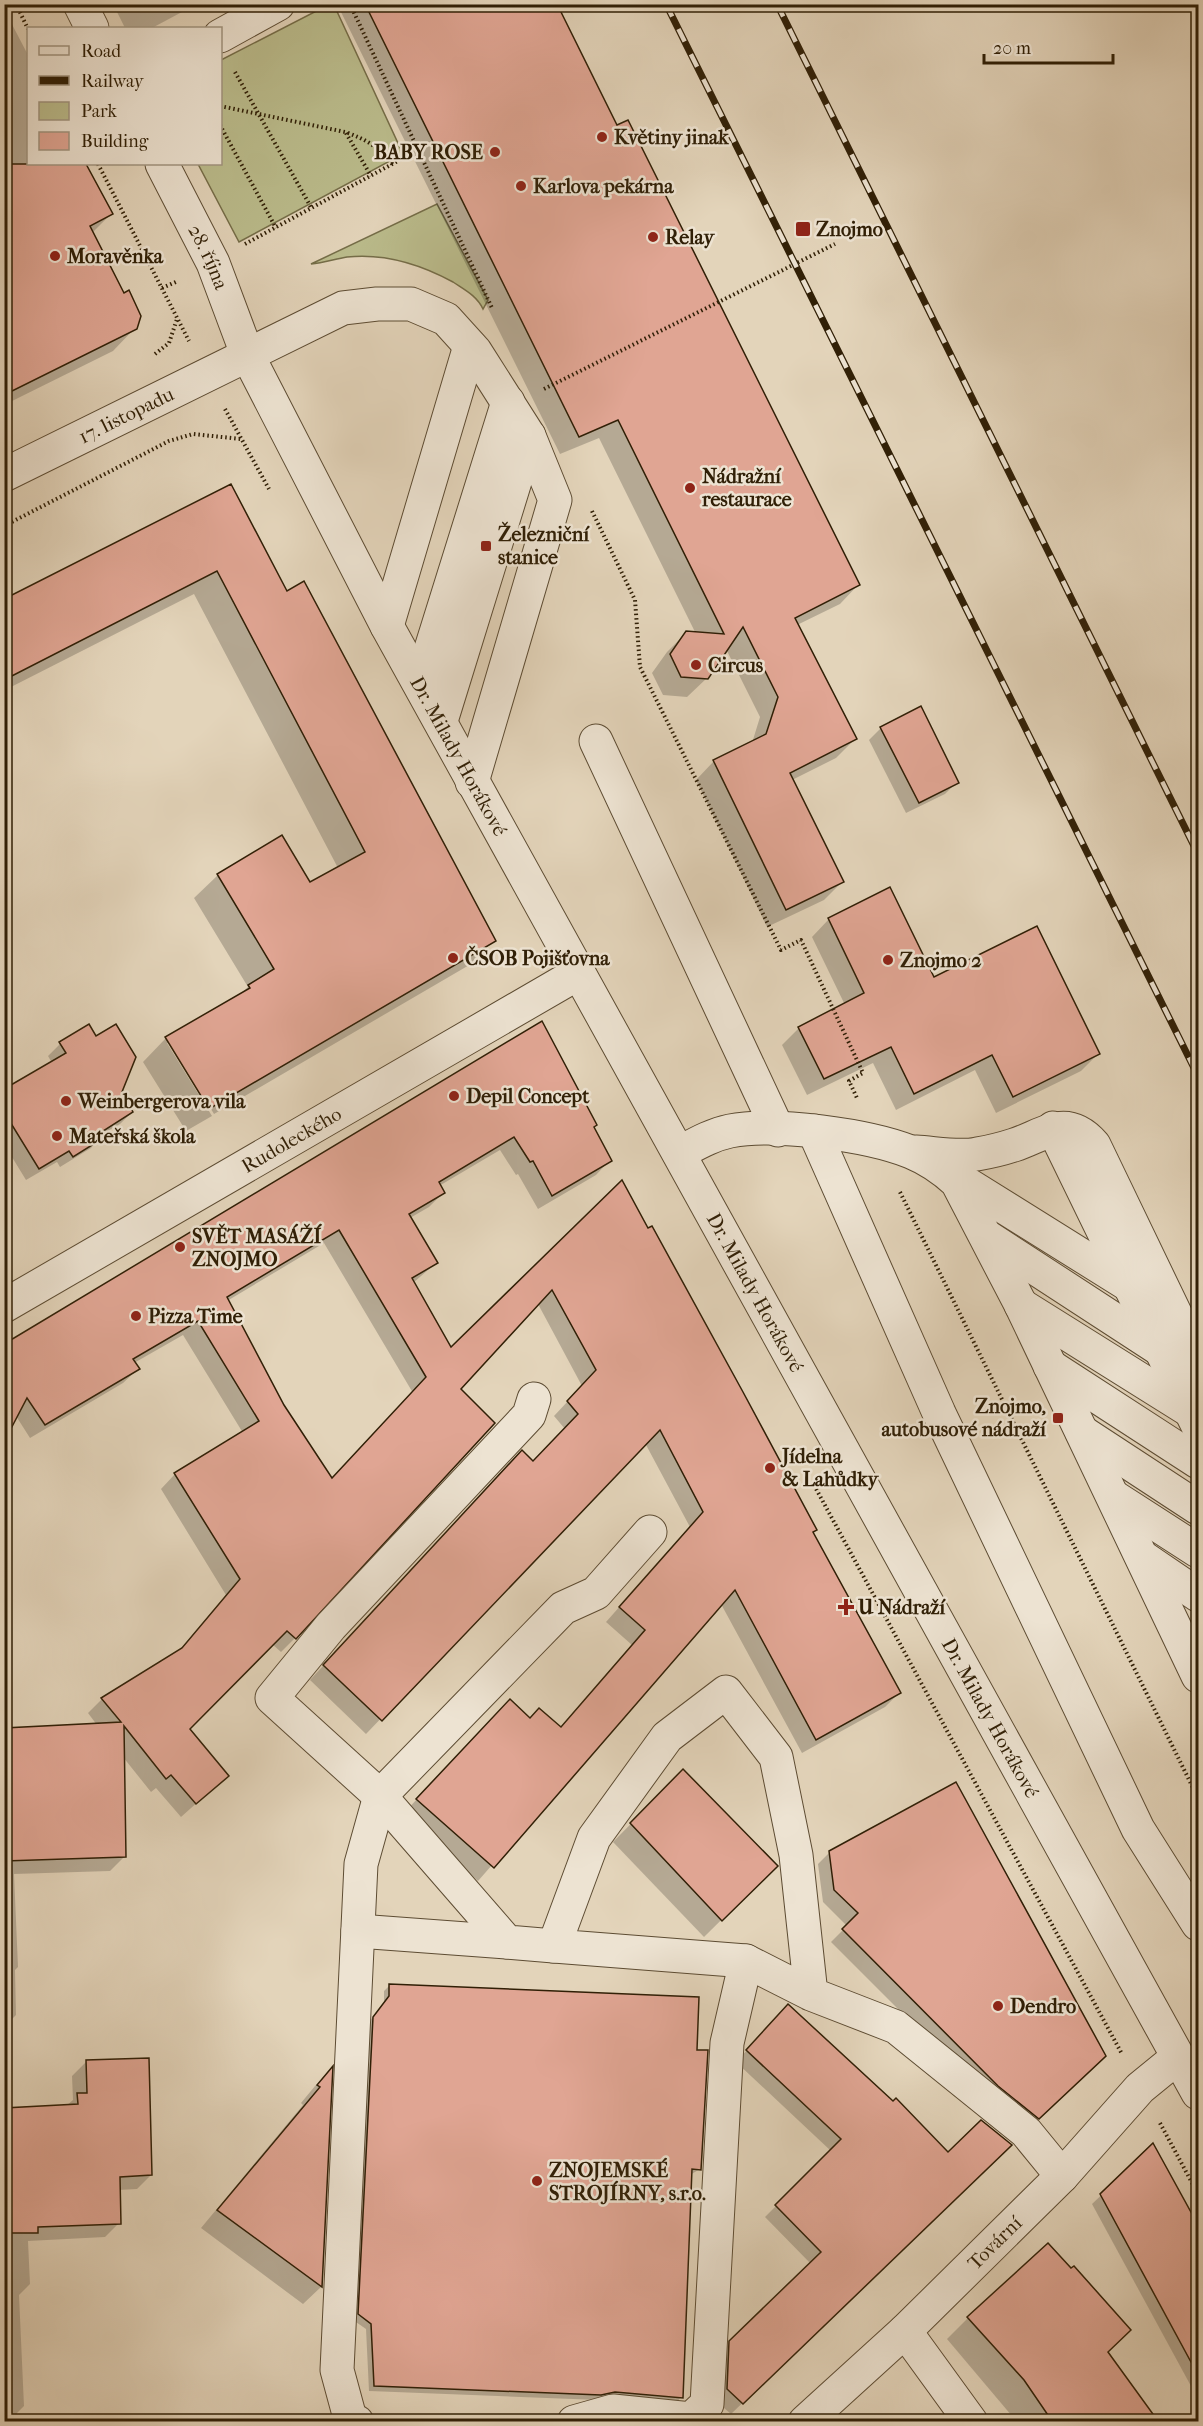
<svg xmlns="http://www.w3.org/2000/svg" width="1203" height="2426" viewBox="0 0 1203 2426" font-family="'IM FELL French Canon',serif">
<rect width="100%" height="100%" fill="#e3d4ba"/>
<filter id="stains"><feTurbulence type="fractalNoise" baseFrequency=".00333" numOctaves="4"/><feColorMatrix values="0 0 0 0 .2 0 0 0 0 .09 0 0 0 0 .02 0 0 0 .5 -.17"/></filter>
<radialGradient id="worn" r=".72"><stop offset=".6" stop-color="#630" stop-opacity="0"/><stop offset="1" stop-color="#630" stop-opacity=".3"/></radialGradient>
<g fill="#babb8b" stroke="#756d48" stroke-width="1.5">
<polygon points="328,5 334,5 403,154 239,242 198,164 220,164 221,60"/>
<path d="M437,204L488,300L483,309C477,296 465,290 453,282C420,264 385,253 347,257C335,259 323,263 311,264Z"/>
</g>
<g fill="#0003" fill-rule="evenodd">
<polygon points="113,4 197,4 152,28 125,28"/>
<polygon points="337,4 555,4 616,127 858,585 840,604 797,625 855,739 836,758 792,780 842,882 824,900 767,927 696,780 714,761 752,743 760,717 726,649 707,678 687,697 663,695 652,673 667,652 686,633 696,634 599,438 560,454"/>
<polygon points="4,9 28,55 28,164 85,164 111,214 92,233 135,328 113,351 4,405"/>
<polygon points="231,486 286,593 494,940 471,964 214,1114 171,1043 167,1043 212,1116 186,1131 143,1062 166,1038 238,996 248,987 194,898 218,875 309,884 338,868 194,594 11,687 4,693 4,600"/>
<polygon points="881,728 957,782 945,794 906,813 869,740"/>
<polygon points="829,919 933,979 1098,1054 1081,1071 996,1113 975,1070 896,1110 873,1063 807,1095 782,1045 799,1028 845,1005 812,937"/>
<path d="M541,1023L610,1160L596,1175L538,1209L518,1174L516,1175L500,1150L439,1186L443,1193L429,1207L410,1218L436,1263L413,1283L451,1350L622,1182L899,1693L885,1707L802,1753L721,1604L478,1881L403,1814L496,1715L530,1719L560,1728L632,1645L606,1622L690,1527L645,1443L366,1734L310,1680L508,1466L533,1462L565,1429L554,1416L582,1386L538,1304L458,1389L493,1423L295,1638L281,1652L272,1644L188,1729L227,1776L181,1817L156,1788L151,1792L123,1757L125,1856L110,1871L14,1874L18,1967L15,1970L16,2015L7,2024L11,2109L66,2106L73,2100L72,2076L86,2062L151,2175L137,2189L118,2190L119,2223L105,2237L28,2241L30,2284L19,2295L24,2406L17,2413V2422H4V1666L8,1729L97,1725L88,1713L102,1699L178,1652L226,1595L161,1489L175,1474L243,1433L183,1335L134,1363L138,1369L123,1383L30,1438L16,1416L4,1344ZM324,1243L413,1393L331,1480L283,1406L227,1301Z"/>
<polygon points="60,1044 120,1092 132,1112 120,1124 102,1134 91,1148 60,1167 57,1162 26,1180 4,1144 4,1091 52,1063 48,1056"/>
<polygon points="683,1771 776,1866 704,1937 613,1842"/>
<polygon points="830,1852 1092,2067 1026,2130 986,2097 831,1942 847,1926 823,1902 818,1864"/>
<polygon points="390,1985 700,2169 690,2175 681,2397 676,2403 369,2391 366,2329 353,2320 367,2024 384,2004 384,1991"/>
<polygon points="777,2018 948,2154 999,2156 731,2414 716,2401 719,2354 811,2264 765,2217 831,2151 736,2062"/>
<polygon points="331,2070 321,2287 303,2304 201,2228 303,2105 301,2103 315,2086"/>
<polygon points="1153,2146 1198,2228 1198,2399 1092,2204"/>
<polygon points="968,2318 1106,2353 1157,2422 1017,2422 947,2339"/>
</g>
<g fill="#e0a593" stroke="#301f06" stroke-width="1.5" fill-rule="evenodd">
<polygon points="365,4 557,4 617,125 628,120 860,585 795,618 857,739 790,773 844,882 786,910 713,760 766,734 778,697 743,627 708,679 681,677 670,654 686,631 724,634 618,420 579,437"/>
<polygon points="4,164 86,164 113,214 90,226 124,293 129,290 141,316 137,329 4,395"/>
<polygon points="231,484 287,591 304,581 496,941 209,1109 165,1037 250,988 248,985 274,969 217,874 282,835 310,882 365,852 217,571 4,680 4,599"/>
<polygon points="921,706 959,783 919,803 880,727"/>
<polygon points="890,887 934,977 1037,926 1100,1054 1013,1097 992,1055 914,1094 891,1047 824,1079 798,1027 864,993 828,918"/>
<path d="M542,1021L597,1125L594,1127L612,1161L552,1196L533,1161L530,1162L514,1137L439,1182L445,1193L409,1214L438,1263L412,1278L451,1347L622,1180L648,1228L652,1226L743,1392L817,1530L813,1532L901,1693L816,1740L735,1590L494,1868L416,1799L510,1699L530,1718L539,1708L561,1727L645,1630L619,1607L703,1512L660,1430L382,1721L323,1665L522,1450L533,1461L578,1414L567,1401L596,1370L552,1290L461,1389L495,1423L296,1639L287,1631L190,1729L229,1776L196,1804L171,1775L166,1779L124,1726L126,1857L4,1861V1728L121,1722L101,1698L182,1648L240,1579L174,1473L259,1421L198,1321L133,1359L140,1369L45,1425L27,1398L4,1442V1344ZM339,1230L426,1377L332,1478L284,1405L227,1297Z"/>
<polygon points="89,1024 96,1036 116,1024 136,1057 122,1092 133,1112 103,1131 105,1137 73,1157 69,1151 39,1169 4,1112 4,1089 66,1053 59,1042"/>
<polygon points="683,1769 778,1866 722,1921 630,1823"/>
<polygon points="956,1782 1106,2056 1039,2119 998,2086 842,1929 858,1913 834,1890 829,1851"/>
<polygon points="389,1984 699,1997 697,2050 708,2050 701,2170 692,2169 683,2398 615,2392 601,2395 374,2386 371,2324 358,2314 373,2017 389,1996"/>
<polygon points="788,2004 893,2101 896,2098 948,2152 981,2120 1012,2145 743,2404 727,2389 729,2341 821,2252 775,2205 841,2139 746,2050"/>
<polygon points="149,2058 152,2175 120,2177 121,2224 38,2227 38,2233 4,2233 4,2108 78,2104 77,2093 87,2093 86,2060"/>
<polygon points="333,2066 322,2287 217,2210 320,2087 317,2085"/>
<polygon points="1153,2143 1198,2225 1198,2375 1100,2194"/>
<polygon points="1048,2243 1071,2268 1074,2266 1131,2330 1108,2352 1158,2421 1052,2421 1024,2380 967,2317"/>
</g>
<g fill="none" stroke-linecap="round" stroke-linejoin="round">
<defs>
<g id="minor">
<polyline points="80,4 92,28"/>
<polyline points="220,36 278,4"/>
<path id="s1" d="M162,164L213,263L247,354L387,626L1198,2093"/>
<path id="s2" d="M4,475L343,308L377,304H411L446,319L475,351L529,436L555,500L472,782"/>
<polyline points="387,626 470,346"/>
<polyline points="420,684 508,402"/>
<polyline points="441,721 529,436"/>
<polyline points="596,741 778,1130"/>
<polyline points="1053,1128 1198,1426"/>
<polyline points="814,1131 939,1413 1138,1829 1198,1924"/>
<path d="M916,1152C935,1153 959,1158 977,1154C989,1152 1002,1149 1014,1145C1045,1135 1066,1113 1094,1145L1198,1361"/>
<path d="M679,1153C696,1144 711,1135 730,1131C775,1122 868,1135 911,1152C928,1159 943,1169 957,1182L1021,1305L1198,1676"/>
<polyline points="956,1177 1132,1287"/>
<polyline points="989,1238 1164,1352"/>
<polyline points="1021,1305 1192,1412"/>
<path id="s3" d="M4,1306L577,974"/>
<polyline points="1050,1366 1198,1462"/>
<polyline points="534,1399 529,1415 331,1626 272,1698 380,1796 507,1942 554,1946"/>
<polyline points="1082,1432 1198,1508"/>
<polyline points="1114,1497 1198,1551"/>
<polyline points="1145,1559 1198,1595"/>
<polyline points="358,1931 507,1942"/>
<polyline points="811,1994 796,1855 776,1757 726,1692 667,1737 594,1838 554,1946 746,1961 811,1994 896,2027 1026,2132 1062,2176"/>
<polyline points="905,2331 971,2422"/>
<polyline points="357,2422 350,2418 337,2370 361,1864 380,1796 563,1608 596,1593 650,1532"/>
<polyline points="574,2422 613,2411 691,2419 707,2404 727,2043 746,1961"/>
<path id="s4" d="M805,2422L905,2331L1062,2176L1140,2088L1178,2057"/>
</g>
</defs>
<use href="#minor" stroke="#5d4c33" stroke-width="35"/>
<g stroke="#301f06" stroke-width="4" stroke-dasharray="1.5 3" stroke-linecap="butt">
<polyline points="16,4 28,29"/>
<polyline points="350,4 492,308"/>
<polyline points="235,72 312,209"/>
<path d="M220,106L345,132C366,139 380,148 393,165"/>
<polyline points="220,125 276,228"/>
<polyline points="346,133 371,176"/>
<polyline points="98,164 189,341"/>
<polyline points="245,244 418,150"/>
<polyline points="162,288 178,281"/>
<polyline points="155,354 169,343 177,319"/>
<polyline points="544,389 835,244"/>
<polyline points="225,409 269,489"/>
<polyline points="592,511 635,600 640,667 781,950 801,940 863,1073 849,1081 857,1098"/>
<polyline points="4,526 169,441 193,434 241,439"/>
<polyline points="900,1192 1198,1798"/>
<polyline points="814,1485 1122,2054"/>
<polyline points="1160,2123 1198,2194"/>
</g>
<use href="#minor" stroke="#ede3d2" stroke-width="33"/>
<defs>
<g id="rail">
<polyline points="666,4 1198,1076"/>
<polyline points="777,4 1198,854"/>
</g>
</defs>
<use href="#rail" stroke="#301f06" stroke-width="7"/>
<use href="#rail" stroke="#ede3d2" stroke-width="4.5" stroke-dasharray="14" stroke-linecap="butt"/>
</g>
<g fill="#8f2418" stroke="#ede3d2" stroke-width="2">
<circle cx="602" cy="137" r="6"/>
<circle cx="495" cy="152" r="6"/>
<circle cx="521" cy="186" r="6"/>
<rect x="795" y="221" width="16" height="16" rx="3"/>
<circle cx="653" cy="237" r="6"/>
<circle cx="55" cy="256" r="6"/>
<circle cx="690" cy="488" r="6"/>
<rect x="480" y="540" width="12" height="12" rx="3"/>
<circle cx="696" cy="665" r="6"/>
<circle cx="453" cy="958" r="6"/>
<circle cx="888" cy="960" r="6"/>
<circle cx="454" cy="1096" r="6"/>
<circle cx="66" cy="1101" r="6"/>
<circle cx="57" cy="1136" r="6"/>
<circle cx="180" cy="1247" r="6"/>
<circle cx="136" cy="1316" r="6"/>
<rect x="1052" y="1412" width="12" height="12" rx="3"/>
<circle cx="770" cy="1468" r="6"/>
<path d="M843 1598h6v6h6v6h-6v6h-6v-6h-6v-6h6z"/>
<circle cx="998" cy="2006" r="6"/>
<circle cx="537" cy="2181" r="6"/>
</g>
<g text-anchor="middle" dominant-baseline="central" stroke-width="5" stroke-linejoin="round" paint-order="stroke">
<g font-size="20" font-weight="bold" fill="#301f06" stroke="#ede3d2" text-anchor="start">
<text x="614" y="137">Květiny jinak</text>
<text x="483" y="152" text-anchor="end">BABY ROSE</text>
<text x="533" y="186">Karlova pekárna</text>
<text x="816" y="229">Znojmo</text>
<text x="665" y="237">Relay</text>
<text x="67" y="256">Moravěnka</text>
<text x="702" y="476">Nádražní<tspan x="702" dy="23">restaurace</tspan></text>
<text x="498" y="534">Železniční<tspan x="498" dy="23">stanice</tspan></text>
<text x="708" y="665">Circus</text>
<text x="465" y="958">ČSOB Pojišťovna</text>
<text x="900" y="960">Znojmo 2</text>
<text x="466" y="1096">Depil Concept</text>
<text x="78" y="1101">Weinbergerova vila</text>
<text x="69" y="1136">Mateřská škola</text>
<text x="192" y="1236">SVĚT MASÁŽÍ<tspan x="192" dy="23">ZNOJMO</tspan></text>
<text x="148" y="1316">Pizza Time</text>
<text x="1046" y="1406" text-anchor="end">Znojmo,<tspan x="1046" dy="23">autobusové nádraží</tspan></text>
<text x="782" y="1456">Jídelna<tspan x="782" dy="23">&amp; Lahůdky</tspan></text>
<text x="858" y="1607">U Nádraží</text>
<text x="1010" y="2006">Dendro</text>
<text x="549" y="2170">ZNOJEMSKÉ<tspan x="549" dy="23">STROJÍRNY, s.r.o.</tspan></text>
</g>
<g font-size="20" fill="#301f06" stroke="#ede3d2">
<text stroke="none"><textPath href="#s1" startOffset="104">28. října</textPath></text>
<text stroke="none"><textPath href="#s2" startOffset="136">17. listopadu</textPath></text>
<text stroke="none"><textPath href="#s1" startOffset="663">Dr. Milady Horákové</textPath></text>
<text stroke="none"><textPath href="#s3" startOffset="332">Rudoleckého</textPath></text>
<text stroke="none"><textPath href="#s1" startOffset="1276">Dr. Milady Horákové</textPath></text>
<text stroke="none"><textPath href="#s1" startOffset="1762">Dr. Milady Horákové</textPath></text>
<text stroke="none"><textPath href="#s4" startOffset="261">Tovární</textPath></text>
</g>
</g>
<rect width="1203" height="2426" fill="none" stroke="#e3d4ba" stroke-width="24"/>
<rect x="6" y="6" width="1191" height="2414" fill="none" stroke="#301f06" stroke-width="3"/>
<rect x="12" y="12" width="1179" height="2402" fill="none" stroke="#301f06" stroke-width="1.5"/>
<rect x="27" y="27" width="195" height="138" fill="#ede3d2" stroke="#a19580" stroke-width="1.5"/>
<rect x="39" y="46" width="30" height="9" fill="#ede3d2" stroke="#a19580" stroke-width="1.5"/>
<text x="81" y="57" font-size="18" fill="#301f06">Road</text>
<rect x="39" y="76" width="30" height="9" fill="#301f06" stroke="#a19580" stroke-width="1.5"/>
<text x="81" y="87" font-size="18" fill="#301f06">Railway</text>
<rect x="39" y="102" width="30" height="18" fill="#babb8b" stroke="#a19580" stroke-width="1.5"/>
<text x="81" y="117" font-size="18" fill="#301f06">Park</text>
<rect x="39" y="132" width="30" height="18" fill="#e0a593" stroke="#a19580" stroke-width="1.5"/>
<text x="81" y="147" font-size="18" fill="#301f06">Building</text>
<path d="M984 54v9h129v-9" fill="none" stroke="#301f06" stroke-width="3"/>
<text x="993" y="54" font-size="18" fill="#301f06" stroke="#ede3d2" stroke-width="4.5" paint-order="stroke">20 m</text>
<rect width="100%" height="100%" filter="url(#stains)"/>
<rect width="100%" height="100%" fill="url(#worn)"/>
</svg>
